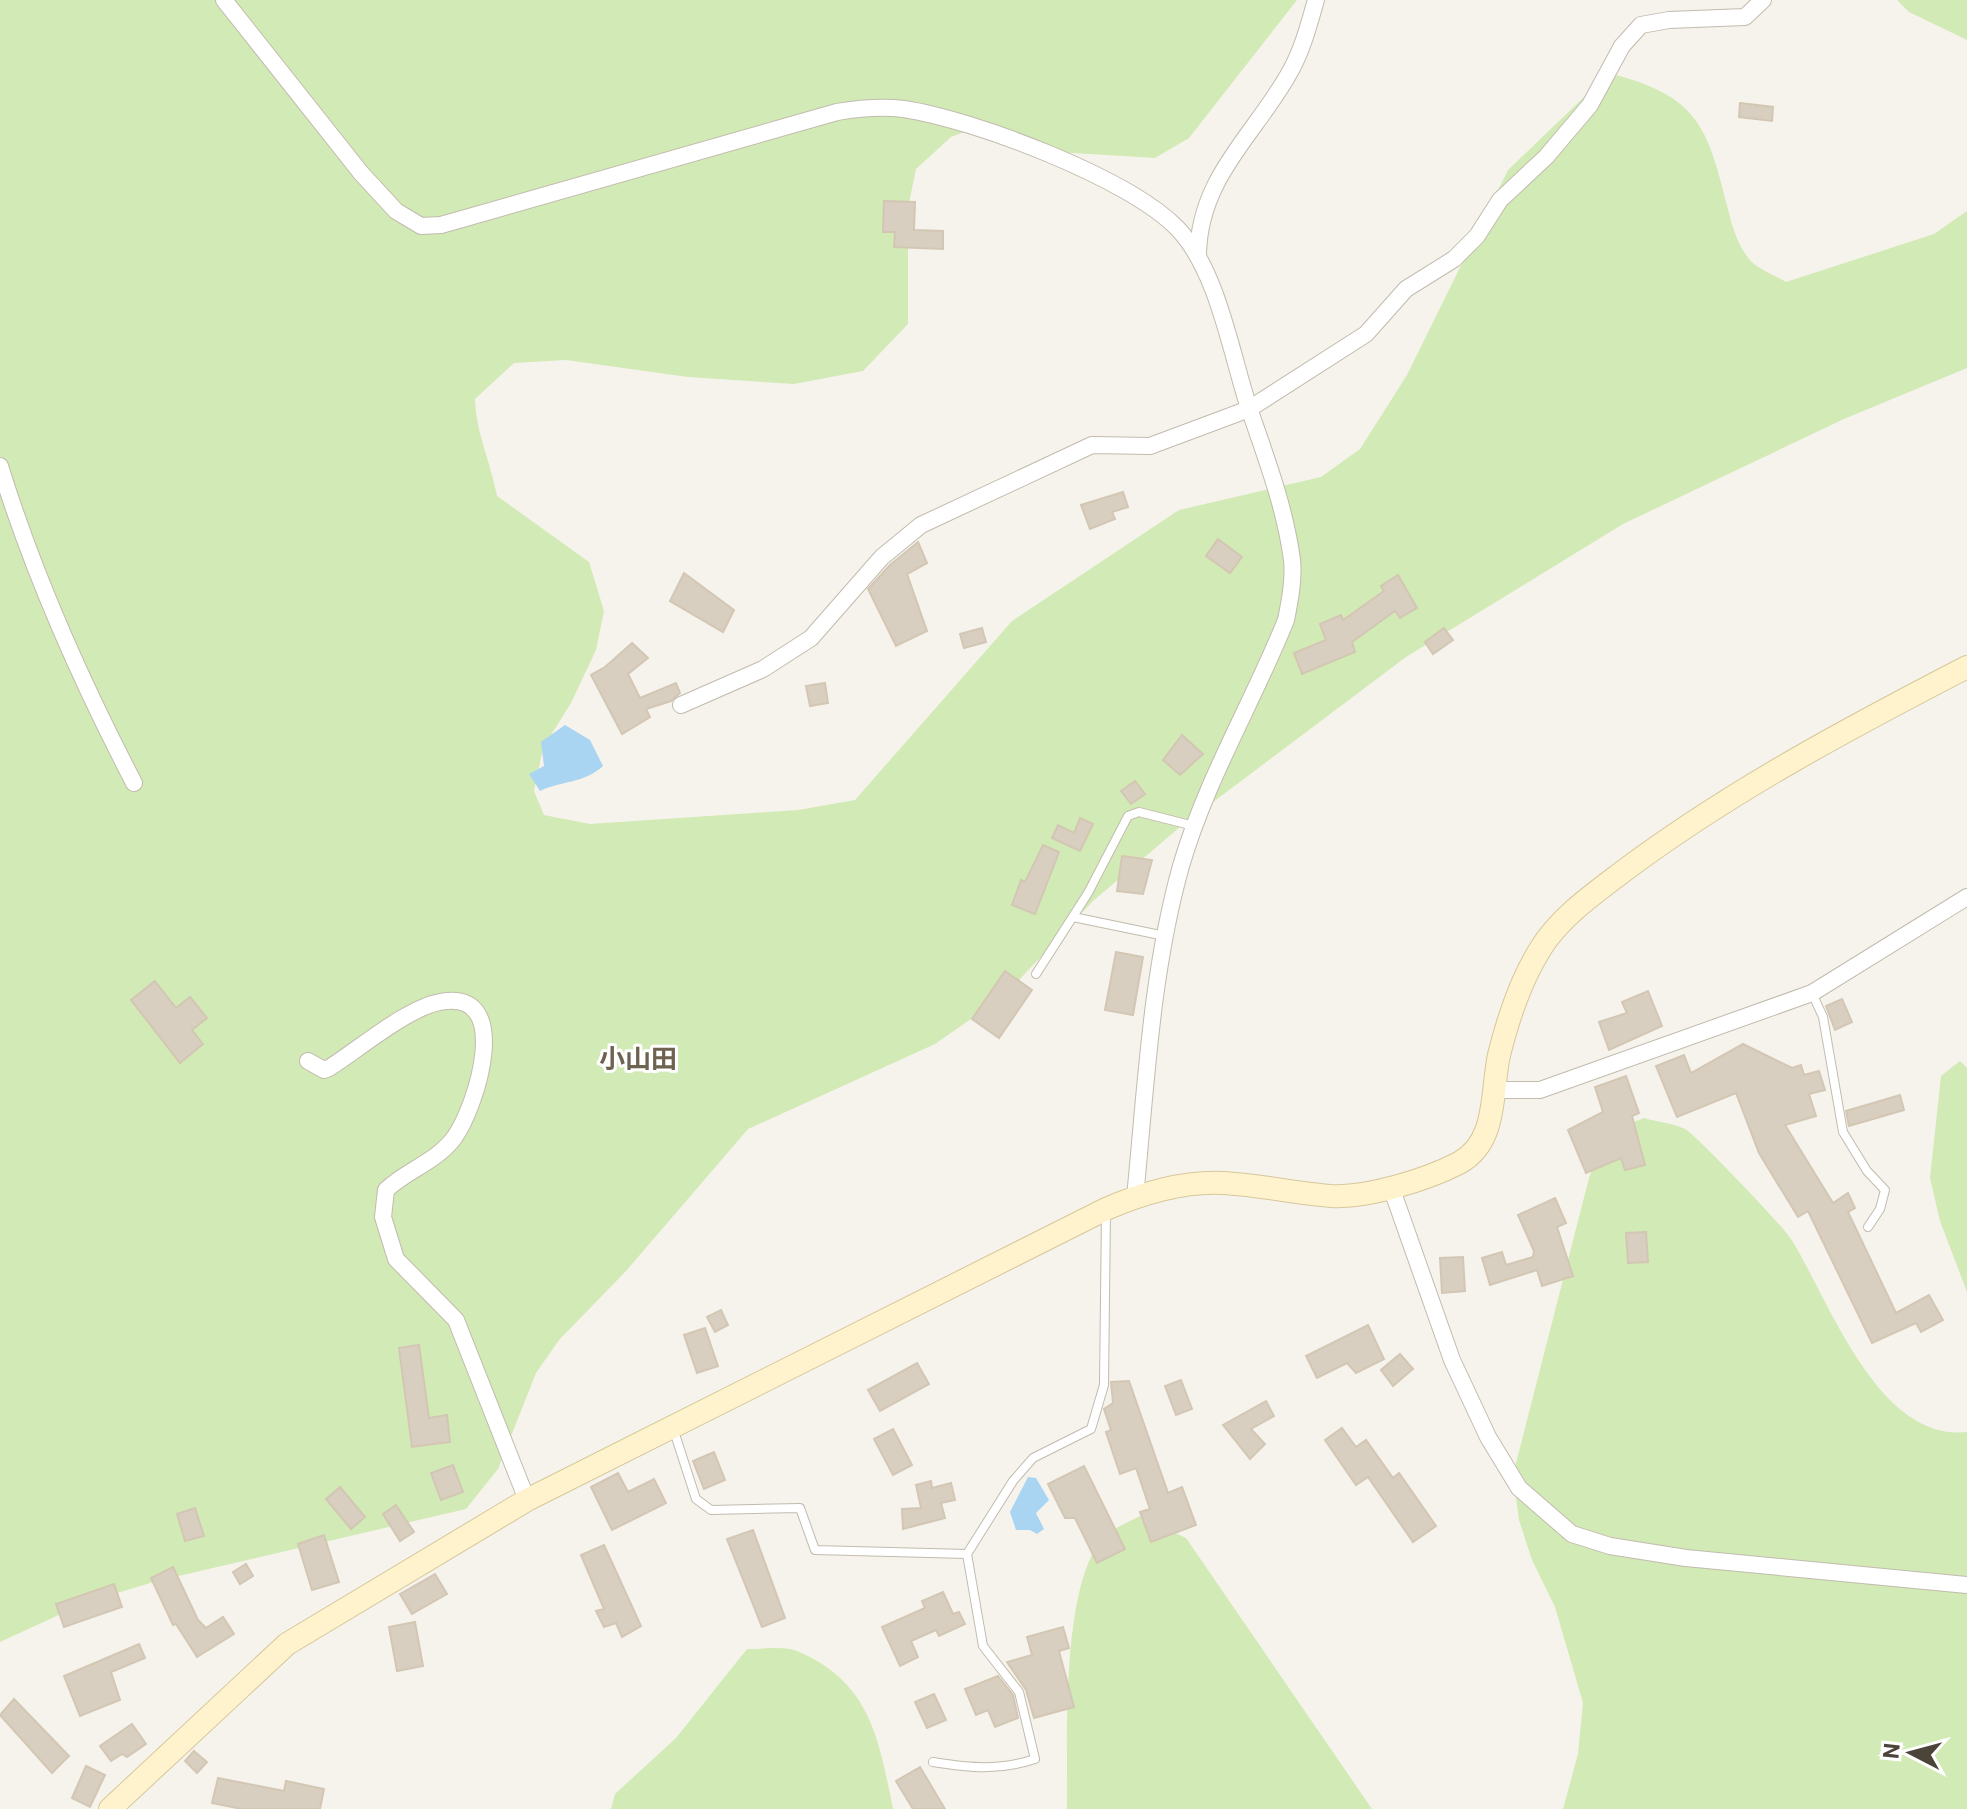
<svg xmlns="http://www.w3.org/2000/svg" width="1967" height="1809" viewBox="0 0 1967 1809" font-family="Roboto,'Noto Sans JP',sans-serif">
<rect width="100%" height="100%" fill="#f6f3ec"/>
<g fill="#d2eab5">
<path d="M0,0H1297L1189,138L1155,158L1057,152L975,128L951,137L916,169L908,208V324L863,371L794,384L688,377L566,360L514,363L475,399C476,433 491,463 497,496L589,562L604,611L596,650L571,703L543,748L534,791L544,815L590,824L798,810L855,800L1012,621L1179,510L1321,477L1360,449L1407,375L1508,170L1609,73C1698,96 1707,125 1728,209C1732,227 1740,252 1754,264C1763,271 1776,276 1786,282L1934,234L1967,211V368L1844,419L1623,524L1406,657L1180,827L1093,901L1004,996L935,1044L748,1129L626,1271L559,1340L536,1373L498,1469L466,1509L157,1581L87,1602L0,1642Z"/>
<polygon points="1897,0 1967,0 1967,40 1909,12"/>
<polygon points="1960,1061 1967,1068 1967,1292 1940,1221 1930,1178 1941,1076"/>
<path d="M1644,1118C1657,1122 1673,1123 1685,1129C1694,1133 1784,1227 1791,1239C1829,1299 1877,1442 1967,1432V1809H1563L1578,1754L1583,1703L1555,1607L1532,1560L1519,1520L1513,1475L1589,1178L1608,1132Z"/>
<path d="M1140,1516L1186,1538L1372,1809H1067C1068,1744 1060,1587 1103,1538C1111,1529 1129,1522 1140,1516Z"/>
<path d="M747,1649C762,1649 784,1646 797,1651C871,1682 879,1740 893,1809H611L615,1794L676,1738Z"/>
</g>
<g fill="#a9d4f2">
<path d="M565,725L590,740L603,766C583,784 563,780 540,791L529,774L544,766L541,742Z"/>
<polygon points="1028,1477 1036,1478 1049,1500 1036,1513 1044,1529 1037,1534 1030,1530 1016,1530 1010,1512"/>
</g>
<g fill="#d8cfc1" stroke="#d3c7b4" stroke-width="2">
<polygon points="1740,103 1773,107 1772,121 1739,117"/>
<polygon points="884,201 915,202 914,230 943,231 943,249 894,247 895,232 883,232"/>
<polygon points="1123,492 1128,507 1112,512 1115,519 1090,529 1081,505"/>
<polygon points="1218,539 1242,557 1230,573 1206,556"/>
<polygon points="918,542 927,563 907,574 927,631 896,646 868,589 890,565"/>
<polygon points="684,573 734,610 723,632 670,601"/>
<polygon points="1398,575 1417,608 1400,618 1395,611 1352,642 1355,652 1302,674 1294,653 1326,640 1320,624 1341,615 1343,620 1384,591 1381,586"/>
<polygon points="982,628 986,642 964,648 960,634"/>
<polygon points="1444,628 1453,640 1433,654 1425,642"/>
<polygon points="632,643 648,658 628,674 640,698 676,683 680,693 671,701 646,709 650,717 622,734 591,675 605,667"/>
<polygon points="825,683 828,703 810,706 806,686"/>
<polygon points="1182,735 1203,754 1180,775 1163,760"/>
<polygon points="1135,781 1145,794 1131,804 1121,791"/>
<polygon points="1080,818 1093,824 1080,851 1052,838 1058,825 1074,833"/>
<polygon points="1043,845 1059,852 1035,914 1012,905 1021,880 1025,882"/>
<polygon points="1122,856 1152,860 1143,894 1117,891"/>
<polygon points="1116,952 1143,957 1133,1015 1105,1010"/>
<polygon points="1005,971 1032,990 999,1038 972,1019"/>
<polygon points="155,981 176,1008 190,997 207,1018 192,1030 203,1044 180,1063 131,1000"/>
<polygon points="1648,991 1662,1026 1609,1050 1599,1022 1627,1013 1622,1002"/>
<polygon points="1842,999 1852,1022 1835,1030 1826,1006"/>
<polygon points="1743,1044 1792,1068 1801,1065 1804,1075 1819,1071 1825,1090 1809,1094 1816,1116 1785,1125 1833,1203 1848,1193 1855,1208 1848,1212 1896,1313 1929,1295 1943,1320 1921,1332 1916,1323 1872,1343 1808,1211 1798,1217 1759,1153 1736,1093 1677,1117 1656,1066 1684,1055 1691,1073"/>
<polygon points="1626,1076 1639,1113 1632,1116 1645,1165 1625,1170 1621,1158 1586,1173 1568,1130 1603,1112 1595,1087"/>
<polygon points="1900,1095 1904,1110 1849,1126 1846,1111"/>
<polygon points="1555,1198 1566,1223 1557,1227 1573,1276 1542,1286 1537,1270 1490,1285 1482,1258 1502,1252 1506,1265 1533,1257 1534,1251 1518,1215"/>
<polygon points="1646,1232 1648,1262 1628,1263 1626,1233"/>
<polygon points="1463,1257 1465,1291 1442,1293 1440,1258"/>
<polygon points="721,1310 728,1325 715,1332 707,1317"/>
<polygon points="1368,1325 1384,1359 1356,1373 1347,1363 1317,1378 1306,1356"/>
<polygon points="705,1328 718,1366 697,1373 684,1335"/>
<polygon points="419,1345 429,1418 447,1415 450,1442 412,1447 399,1348"/>
<polygon points="1400,1354 1413,1369 1393,1386 1381,1370"/>
<polygon points="917,1363 929,1384 880,1411 868,1390"/>
<polygon points="1181,1380 1192,1409 1176,1415 1165,1386"/>
<polygon points="1129,1381 1168,1493 1182,1487 1196,1525 1151,1542 1140,1512 1150,1509 1136,1468 1120,1474 1106,1432 1111,1430 1104,1409 1113,1403 1111,1382"/>
<polygon points="1266,1401 1274,1416 1251,1429 1265,1444 1250,1459 1223,1425"/>
<polygon points="1342,1428 1356,1447 1366,1440 1393,1478 1399,1473 1436,1526 1413,1542 1368,1477 1356,1485 1325,1440"/>
<polygon points="893,1429 912,1465 893,1475 874,1439"/>
<polygon points="714,1452 725,1480 704,1489 693,1461"/>
<polygon points="453,1465 463,1492 441,1500 431,1473"/>
<polygon points="1084,1466 1125,1549 1097,1563 1075,1518 1065,1518 1048,1484"/>
<polygon points="618,1473 628,1492 654,1479 666,1503 612,1530 591,1487"/>
<polygon points="931,1481 932,1488 951,1483 955,1500 941,1503 945,1518 903,1529 902,1509 921,1508 916,1485"/>
<polygon points="340,1487 365,1517 351,1529 326,1499"/>
<polygon points="396,1505 414,1532 400,1541 383,1514"/>
<polygon points="195,1508 204,1536 185,1541 177,1514"/>
<polygon points="753,1530 785,1618 762,1627 727,1539"/>
<polygon points="324,1535 339,1582 312,1590 298,1544"/>
<polygon points="604,1545 641,1626 622,1637 616,1623 604,1627 596,1611 604,1609 581,1555"/>
<polygon points="246,1564 253,1576 240,1584 233,1572"/>
<polygon points="173,1567 198,1620 206,1628 223,1617 234,1634 197,1657 176,1624 173,1625 151,1578"/>
<polygon points="435,1574 447,1594 412,1614 400,1594"/>
<polygon points="114,1584 122,1607 64,1627 56,1604"/>
<polygon points="943,1592 953,1614 959,1612 965,1624 939,1636 936,1630 911,1641 918,1657 900,1666 882,1627 925,1608 922,1601"/>
<polygon points="415,1622 423,1666 397,1671 389,1627"/>
<polygon points="1063,1627 1069,1648 1059,1651 1074,1707 1034,1718 1026,1690 1007,1662 1032,1655 1027,1637"/>
<polygon points="139,1644 145,1658 111,1672 120,1700 80,1716 64,1676"/>
<polygon points="998,1676 1013,1695 1018,1718 995,1727 988,1710 976,1715 965,1689"/>
<polygon points="934,1694 946,1720 927,1728 915,1702"/>
<polygon points="14,1699 69,1756 52,1773 0,1715"/>
<polygon points="132,1724 146,1744 127,1757 122,1754 111,1761 100,1746"/>
<polygon points="194,1751 207,1762 197,1773 185,1761"/>
<polygon points="86,1766 105,1775 90,1807 72,1798"/>
<polygon points="920,1767 945,1809 913,1809 896,1781"/>
<polygon points="218,1778 284,1791 286,1781 324,1789 320,1809 242,1809 212,1803"/>
</g>
<g fill="none" stroke-linecap="round" stroke-linejoin="round">
<defs>
<g id="lane">
<polyline points="1073,917 1165,936"/>
<polyline points="1036,974 1088,893 1128,816 1139,812 1194,826"/>
<polyline points="1812,993 1823,1017 1843,1132 1867,1171 1885,1190 1880,1209 1868,1227"/>
<polyline points="673,1428 696,1499 711,1510 800,1508 815,1550 967,1554"/>
<path d="M933,1762C971,1768 998,1771 1035,1759L1019,1692L983,1646L967,1554L1013,1481L1033,1458L1091,1429L1104,1385L1106,1211"/>
</g>
<g id="street">
<path d="M224,0L361,173L396,211L421,226L441,225L837,112C860,108 881,106 904,109C975,120 1129,178 1178,229C1218,271 1231,354 1249,408C1266,458 1285,507 1292,560C1294,579 1290,600 1286,620C1253,702 1206,780 1181,866C1151,973 1146,1086 1135,1197"/>
<path d="M1198,255C1199,176 1257,133 1291,70C1303,48 1309,24 1316,0"/>
<path d="M0,466C34,576 81,681 134,783"/>
<polyline points="681,705 763,669 811,638 882,557 921,525 1092,445 1150,446 1249,409 1366,334 1406,289 1454,259 1477,236 1500,200 1546,157 1590,105 1622,46 1641,25 1669,20 1745,17 1763,0"/>
<path d="M308,1061L324,1070L329,1068C359,1049 407,1008 440,1002C515,987 476,1108 454,1138C436,1162 407,1170 386,1190L383,1217L396,1259L456,1320L527,1500"/>
<polyline points="1494,1090 1540,1090 1812,993 1967,897"/>
<polyline points="1391,1187 1452,1360 1488,1437 1519,1488 1572,1534 1610,1546 1686,1558 1967,1585"/>
</g>
<path id="secondary" d="M110,1809L287,1644L527,1500L1106,1209C1143,1193 1182,1181 1223,1183C1259,1185 1295,1193 1331,1196C1367,1198 1426,1180 1459,1163C1498,1142 1491,1092 1499,1055C1508,1019 1521,979 1541,948C1560,917 1596,892 1625,870C1731,791 1849,728 1967,667"/>
</defs>
<use href="#lane" stroke="#c2bbae" stroke-width="10"/>
<use href="#street" stroke="#c2bbae" stroke-width="18"/>
<use href="#secondary" stroke="#d6c79b" stroke-width="24"/>
<use href="#lane" stroke="#fff" stroke-width="8"/>
<use href="#street" stroke="#fff" stroke-width="16"/>
<use href="#secondary" stroke="#fff3cd" stroke-width="22"/>
</g>
<g text-anchor="middle" dominant-baseline="central" stroke-width="6" stroke-linejoin="round" paint-order="stroke">
<g font-size="26" font-weight="bold" fill="#6e6250" stroke="#fff">
<text x="638" y="1059">小山田</text>
</g>
</g>
<g transform="translate(1911 1753) rotate(276)" stroke="#ffffff" stroke-width="6" paint-order="stroke">
<path d="M0-6L14 30L0 20L-14 30Z" fill="#4b4439"/>
<text y="-12" font-size="22" font-weight="bold" text-anchor="middle" fill="#4b4439">N</text>
</g>
</svg>
